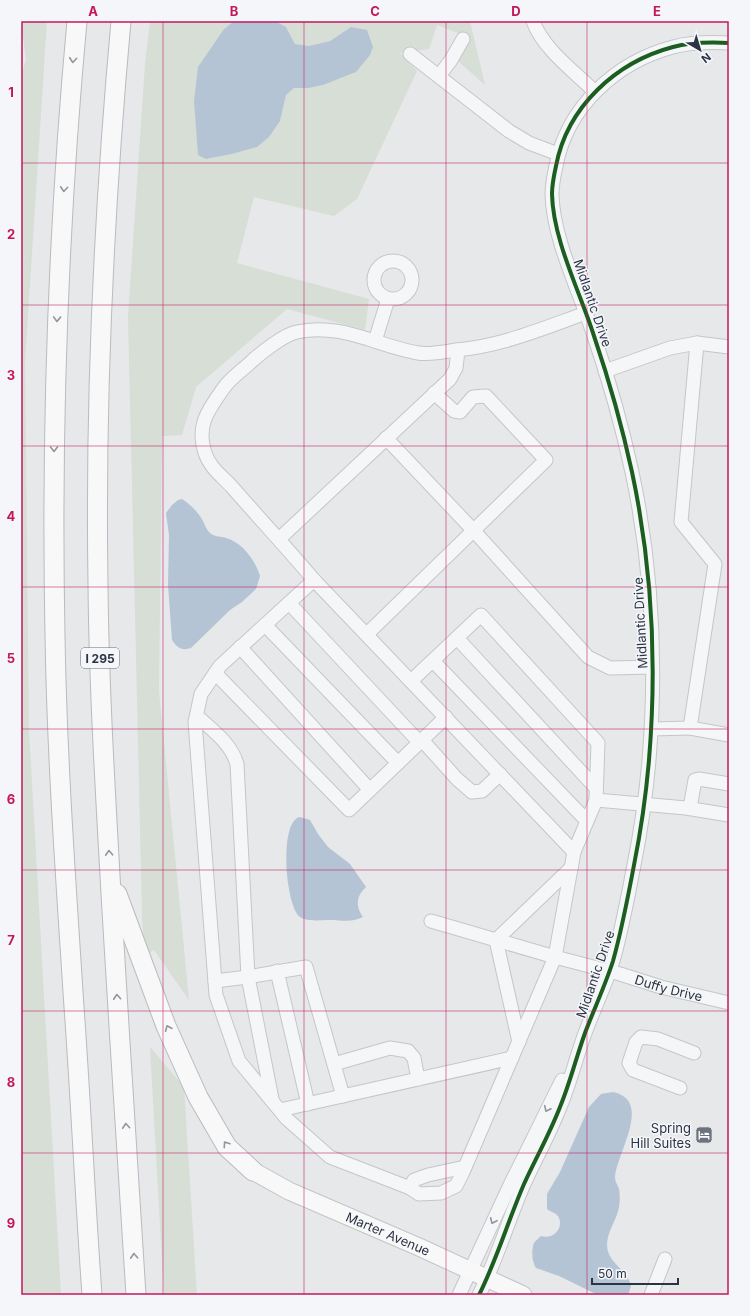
<svg xmlns="http://www.w3.org/2000/svg" width="750" height="1316" viewBox="0 0 750 1316" font-family="Inter,sans-serif">
<rect width="100%" height="100%" fill="#e6e8ea"/>
<g fill="#d6ded6">
<polygon points="21,21 47,21 25,362 29,731 61,1295 21,1295 21,76 26,60"/>
<polygon points="150,21 234,21 224,29 206,159 232,154 257,147 280,121 286,95 294,88 309,88 323,85 351,27 330,41 309,46 295,44 286,27 275,21 470,21 485,85 458,61 466,36 437,25 429,49 400,53 417,71 357,199 334,216 254,197 237,263 369,299 365,330 287,309 196,387 182,435 162,436 159,691 189,1000 154,950 144,956 142,913 128,317 145,64"/>
<polygon points="150,1047 184,1087 197,1295 164,1295"/>
</g>
<g fill="#b4c4d5">
<polygon points="234,21 275,21 286,27 295,44 309,46 330,41 351,27 367,30 373,47 370,55 356,72 323,85 309,88 294,88 286,95 280,121 269,137 257,147 232,154 206,159 198,155 194,101 198,67 224,29"/>
<path d="M182,499C190,504 199,513 203,521C205,525 206,529 209,532C213,537 220,536 226,538C243,543 255,560 260,576L256,589L242,602L230,610L191,648C182,651 177,648 172,640L168,585L169,535L166,513L172,505L178,500Z"/>
<path d="M300,817L310,820L318,834L328,847L350,864L366,887C356,896 355,906 363,917C351,923 342,920 330,920C321,920 307,922 300,917C285,905 279,820 300,817Z"/>
<path d="M613,1092C653,1100 617,1153 615,1177C615,1182 618,1185 619,1189C620,1195 620,1201 619,1207C617,1220 607,1231 607,1245C607,1263 628,1270 631,1286L628,1295H598L559,1276L536,1268C532,1262 531,1250 534,1243C536,1240 539,1238 541,1236C553,1240 565,1228 558,1216C555,1212 550,1212 547,1209V1194L560,1172L589,1107L601,1094Z"/>
</g>
<g fill="none" stroke-linecap="round" stroke-linejoin="round">
<defs>
<g id="minor">
<path d="M533,21C543,49 574,71 594,91"/>
<polyline points="410,54 509,131 529,143 558,154"/>
<polyline points="439,76 451,60 463,39"/>
<circle cx="393" cy="280" r="19"/>
<polyline points="375,341 388,299"/>
<polyline points="697,343 681,522 715,564 690,728 729,735"/>
<polyline points="605,371 670,348 697,343 729,347"/>
<polyline points="386,438 474,531 588,657 610,668 652,667"/>
<polyline points="279,539 450,379 456,368 458,350"/>
<polyline points="314,580 220,666 201,694 195,722 216,995 239,1061 287,1119 330,1157 410,1188 419,1194 441,1193 456,1186 463,1172 555,957 574,852 596,800 686,808 729,815"/>
<polyline points="289,603 420,743"/>
<polyline points="265,625 398,763"/>
<polyline points="367,634 546,460 486,396 473,397 460,412 454,411 434,393"/>
<polyline points="457,638 596,788"/>
<polyline points="240,647 370,790"/>
<polyline points="433,661 587,821"/>
<polyline points="215,673 349,810 446,717"/>
<polyline points="411,681 481,615 598,743 596,800"/>
<path d="M197,716C212,730 231,743 237,764L248,977L272,1099"/>
<polyline points="652,729 690,728"/>
<polyline points="422,740 457,779 472,792 482,791 500,774"/>
<polyline points="690,808 695,780 699,779 729,784"/>
<path d="M574,852L314,580C287,548 259,518 232,487C222,476 210,468 205,453C196,426 208,410 223,389C230,378 243,370 252,361C262,352 285,334 297,332C339,322 378,346 418,353C429,355 444,352 456,350C502,346 544,328 586,313"/>
<path id="s1" d="M431,921L555,957L620,974L661,987L729,1003"/>
<polyline points="277,971 308,1104"/>
<polyline points="215,981 248,977 306,967 343,1096"/>
<polyline points="519,1042 496,940 571,868"/>
<polyline points="334,1064 390,1048 408,1051 414,1058 418,1079"/>
<polyline points="680,1088 633,1070 629,1063 636,1042 641,1037 658,1039 694,1053"/>
<polyline points="280,1110 512,1058"/>
<polyline points="410,1188 414,1180 428,1175 465,1167"/>
<polyline points="459,1295 510,1185 562,1080"/>
<path d="M479,1295C497,1259 508,1221 524,1184C536,1158 550,1133 560,1107C570,1083 576,1058 585,1033C594,1009 605,986 613,961C622,929 628,897 634,865C641,830 646,795 649,760C657,664 652,566 632,472C622,426 609,380 594,336C580,292 553,240 552,194C552,185 554,175 556,166C567,107 616,62 673,47C691,42 710,42 729,43"/>
<polyline points="651,1295 665,1259"/>
</g>
<g id="major">
<path id="s2" d="M253,1171L289,1191L419,1247L523,1295"/>
</g>
<g id="highway">
<path d="M77,21C58,226 51,430 55,636C57,760 66,883 74,1007C81,1103 85,1199 92,1295"/>
<path d="M121,21C104,208 95,396 98,584C99,693 106,802 112,911C120,1039 127,1167 136,1295"/>
<polyline points="117,894 166,1026 198,1097 227,1147 253,1171"/>
</g>
</defs>
<use href="#minor" stroke="#c4c6c8" stroke-width="15"/>
<use href="#major" stroke="#c2c5c8" stroke-width="19"/>
<use href="#highway" stroke="#b8bbbf" stroke-width="21"/>
<use href="#minor" stroke="#f5f6f7" stroke-width="13"/>
<use href="#major" stroke="#f8f8f8" stroke-width="17"/>
<use href="#highway" stroke="#f8f8f8" stroke-width="19"/>
<defs>
<path id="cycleway" d="M479,1295C497,1259 508,1221 524,1184C536,1158 550,1133 560,1107C570,1083 576,1058 585,1033C594,1009 605,986 613,961C622,929 628,897 634,865C641,830 646,795 649,760C657,664 652,566 632,472C622,426 609,380 594,336C580,292 553,240 552,194C552,185 554,175 556,166C567,107 616,62 673,47C691,42 710,42 729,43"/>
</defs>
<use href="#cycleway" stroke="#f4f6f9" stroke-width="6"/>
<use href="#cycleway" stroke="#1b5e20" stroke-width="4"/>
</g>
<defs><path id="oneway-chevron" d="M-2-3.5L2.5 0L-2 3.5" fill="none" stroke-width="1.6" stroke-linecap="round" stroke-linejoin="round"/></defs>
<g stroke="#92969e">
<use href="#oneway-chevron" transform="translate(73 60) rotate(95)"/>
<use href="#oneway-chevron" transform="translate(64 189) rotate(94)"/>
<use href="#oneway-chevron" transform="translate(57 319) rotate(92)"/>
<use href="#oneway-chevron" transform="translate(54 449) rotate(90)"/>
<use href="#oneway-chevron" transform="translate(109 853) rotate(-93)"/>
<use href="#oneway-chevron" transform="translate(117 997) rotate(-94)"/>
<use href="#oneway-chevron" transform="translate(168 1028) rotate(-113)"/>
<use href="#oneway-chevron" transform="translate(126 1126) rotate(-94)"/>
<use href="#oneway-chevron" transform="translate(226 1144) rotate(-124)"/>
<use href="#oneway-chevron" transform="translate(134 1256) rotate(-93)"/>
</g>
<g stroke="#90959e">
<use href="#oneway-chevron" transform="translate(547 1109) rotate(116)"/>
<use href="#oneway-chevron" transform="translate(493 1221) rotate(115)"/>
</g>
<path fill="none" stroke="#c2185b" stroke-width="1" stroke-opacity="0.55" d="M163,21V1295M304,21V1295M446,21V1295M587,21V1295M21,163H729M21,305H729M21,446H729M21,587H729M21,729H729M21,870H729M21,1011H729M21,1153H729"/>
<defs>
<symbol id="hotel-square" viewBox="-11 -11 22 22"><rect x="-9" y="-9" width="18" height="18" rx="4" fill="#6c737f" stroke="#f4f6f9"/><path d="M-6-4.5h1.5V1H6V5H4.5V3h-9V5H-6ZM-4 0a1.8 1.8 0 1 1 3.6 0ZM.5 0V-2.5h3Q6-2.5 6 0Z" fill="#fff"/></symbol>
</defs>
<g fill-rule="evenodd">
<use href="#hotel-square" x="694" y="1125" width="20" height="20"/>
</g>
<g text-anchor="middle" dominant-baseline="central" stroke-width="3" stroke-linejoin="round" paint-order="stroke">
<rect fill="#f4f6f9" stroke="#676e7b" stroke-width="1" x="81" y="648" width="38" height="20" rx="3"/>
<g font-size="12" font-weight="bold" fill="#2b3445">
<text x="100" y="658">I 295</text>
</g>
<g font-size="13" fill="#2b3445" stroke="#f4f6f9">
<text transform="translate(593 303) rotate(71)">Midlantic Drive</text>
<text transform="translate(640 623) rotate(-93)">Midlantic Drive</text>
<text transform="translate(595 974) rotate(-71)">Midlantic Drive</text>
<text stroke="none"><textPath href="#s1" startOffset="247">Duffy Drive</textPath></text>
<text stroke="none"><textPath href="#s2" startOffset="149">Marter Avenue</textPath></text>
</g>
<g font-size="13" fill="#2b3445" stroke="#f4f6f9" text-anchor="end">
<text x="691" y="1128">Spring<tspan x="691" dy="15">Hill Suites</tspan></text>
</g>
</g>
<rect width="750" height="1316" fill="none" stroke="#f4f6f9" stroke-width="44"/>
<g transform="translate(700 50) rotate(142)" stroke="#f4f6f9" stroke-width="3" paint-order="stroke">
<path d="M0-3L7 15L0 10L-7 15Z" fill="#2b3445"/>
<text y="-6" font-size="11" font-weight="bold" text-anchor="middle" fill="#2b3445">N</text>
</g>
<path d="M592 1278v6h86v-6" fill="none" stroke="#2b3445" stroke-width="2"/>
<text x="598" y="1278" font-size="12" fill="#2b3445" stroke="#f4f6f9" stroke-width="3" paint-order="stroke">50 m</text>
<rect x="22" y="22" width="706" height="1272" fill="none" stroke="#c2185b" stroke-width="1.5"/>
<g font-size="13" text-anchor="middle" font-weight="bold" fill="#c2185b">
<text x="93" y="16">A</text>
<text x="234" y="16">B</text>
<text x="375" y="16">C</text>
<text x="516" y="16">D</text>
<text x="657" y="16">E</text>
<text x="11" y="97">1</text>
<text x="11" y="239">2</text>
<text x="11" y="380">3</text>
<text x="11" y="521">4</text>
<text x="11" y="663">5</text>
<text x="11" y="804">6</text>
<text x="11" y="945">7</text>
<text x="11" y="1087">8</text>
<text x="11" y="1228">9</text>
</g>
</svg>
